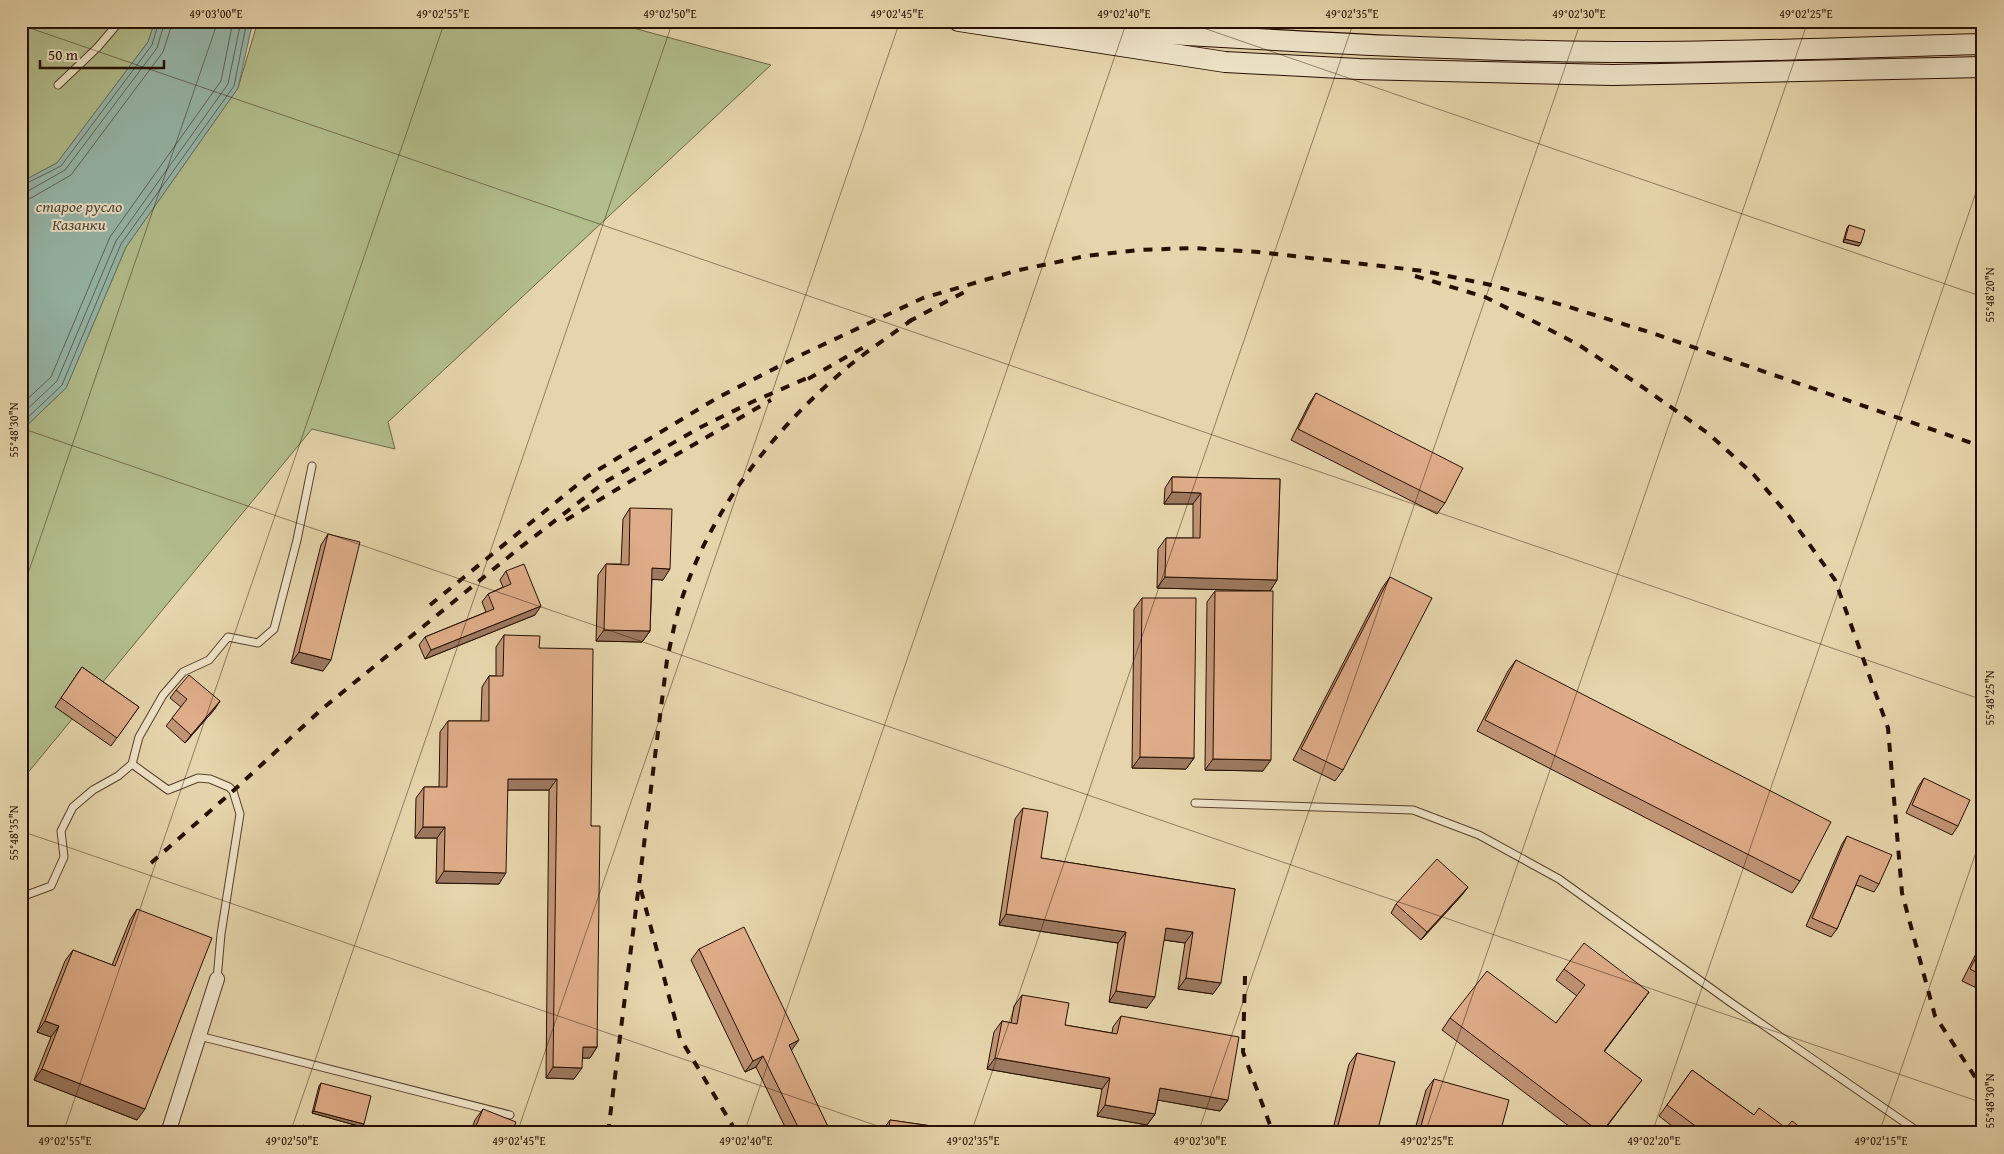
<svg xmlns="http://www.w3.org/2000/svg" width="2004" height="1154" viewBox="0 0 2004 1154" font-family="'Gentium Book Plus',serif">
<rect width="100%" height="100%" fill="#e6d5ac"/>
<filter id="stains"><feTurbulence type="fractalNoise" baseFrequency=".004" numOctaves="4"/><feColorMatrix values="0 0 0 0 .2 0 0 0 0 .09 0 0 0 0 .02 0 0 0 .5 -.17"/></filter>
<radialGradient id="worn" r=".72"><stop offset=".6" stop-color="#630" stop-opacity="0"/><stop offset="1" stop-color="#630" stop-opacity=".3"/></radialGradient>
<g fill="#b2be8c" stroke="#6c6646">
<polygon points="21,21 155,21 148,42 57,163 21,182"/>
<polygon points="258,21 607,21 771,65 388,422 395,449 312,429 21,781 21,431 66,388 126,247 238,88"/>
</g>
<polygon fill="#96b8ac" stroke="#697468" points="155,21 253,21 238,88 126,247 66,388 21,431 21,182 57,163 148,42"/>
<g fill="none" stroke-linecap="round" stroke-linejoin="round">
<g stroke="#5e6456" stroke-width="1">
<polyline points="21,186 61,166 152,45 159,21"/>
<polyline points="21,192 28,191 65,170 157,48 165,21"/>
<polyline points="21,200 31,198 71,175 163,52 173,21"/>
<polyline points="21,405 51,377 110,237 221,81 233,21"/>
<polyline points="21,415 57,381 116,241 228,84 241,21"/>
<polyline points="21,424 62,385 121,244 234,86 247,21"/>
</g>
<defs>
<g id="lane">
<polyline points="58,85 97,48 120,21"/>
<polyline points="1195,803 1413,810 1479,835 1559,879 1730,1002 1920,1133"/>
<polyline points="24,896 51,886 64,857 61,831 73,807 93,790 118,776 132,764"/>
<polyline points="217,979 221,934 240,814 233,791 229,787 210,779 198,778 168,790 132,764 139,737 163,695 183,672 209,660 228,637 258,643 274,629 297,540 312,466"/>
<polyline points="199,1036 510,1115"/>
</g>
<polyline id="street" points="168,1133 217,979"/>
<g id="secondary">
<polyline points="959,21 1225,62 1359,69 1613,75 1983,67"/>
<path d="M1085,29C1261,39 1437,51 1613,52C1736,53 1859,47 1983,44"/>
</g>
</defs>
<use href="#lane" stroke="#56402c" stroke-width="9"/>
<use href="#street" stroke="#56402c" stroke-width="16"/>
<use href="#secondary" stroke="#260f01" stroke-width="22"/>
<use href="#lane" stroke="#efe4c9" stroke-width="7"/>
<use href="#street" stroke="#efe4c9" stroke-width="14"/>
<use href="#secondary" stroke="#efe4c9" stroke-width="20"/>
<g stroke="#260f01" stroke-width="4" stroke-dasharray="9 9" stroke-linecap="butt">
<polyline points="1415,276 1485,297 1531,320 1579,345 1641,386 1709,434 1754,475 1789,516 1835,580 1888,728 1902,893 1935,1016 1983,1089"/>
<polyline points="908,322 970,289"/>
<polyline points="808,379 869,344"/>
<polyline points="566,520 624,485 771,400"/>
<polyline points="430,605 588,476 717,398 803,354 923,298 1019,270 1086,256 1138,250 1192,248 1258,252 1424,271 1491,285 1566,306 1652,333 1983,447"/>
<polyline points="151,863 233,791 322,709 517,550 605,482 699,428 752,402 814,375"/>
<polyline points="641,890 680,1038 737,1133"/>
<polyline points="1245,976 1243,1052 1273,1133"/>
<path d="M608,1133L667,660C671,642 674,625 679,608C707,515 770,433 843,371C865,352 890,336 913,319"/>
</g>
</g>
<g fill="#c09576" stroke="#260f01">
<polygon points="1849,225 1859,246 1843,242 1847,228"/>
<polygon points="1316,393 1445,503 1437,514 1291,440 1309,404"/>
<polygon points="1172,477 1280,479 1277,580 1270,591 1157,588 1158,549 1166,538 1193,538 1193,504 1164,504 1165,488"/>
<polygon points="630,508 663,580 652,579 650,631 642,642 596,641 598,575 606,564 621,564 623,519"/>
<polygon points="328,534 323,671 291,663 321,545"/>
<polygon points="506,571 535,615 425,659 419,645 425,637 486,612 482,602 488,594 503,587 500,580"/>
<polygon points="1390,577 1343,770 1335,781 1293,760 1382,588"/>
<polygon points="1215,591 1263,771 1205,770 1207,602"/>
<polygon points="1142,598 1194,758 1186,769 1132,768 1134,609"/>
<polygon points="504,635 539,648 591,826 597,1047 590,1058 582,1058 574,1079 546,1078 549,790 507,790 499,884 436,883 437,838 415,838 416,798 424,787 439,787 440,732 448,721 481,721 482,687 489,676 496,676 496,647"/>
<polygon points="1516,660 1800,881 1792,893 1477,731 1508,671"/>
<polygon points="82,667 139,707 111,746 55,707"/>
<polygon points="176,690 220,701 214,710 185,743 166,726 181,707 170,698"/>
<polygon points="1924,778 1958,826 1952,835 1906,813 1918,787"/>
<polygon points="1023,808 1041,858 1235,889 1213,994 1178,989 1185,943 1164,940 1147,1008 1109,1002 1118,943 999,925 1015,819"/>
<polygon points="1847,836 1879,884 1874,892 1856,885 1837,929 1831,937 1806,926 1842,844"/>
<polygon points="1468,887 1462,895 1421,940 1391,913 1396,904"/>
<polygon points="137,909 137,1120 34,1080 51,1037 37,1032 65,961 73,950 112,965 130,920"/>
<polygon points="1983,940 1983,991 1962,981"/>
<polygon points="699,949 791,1051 831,1133 788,1133 756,1067 745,1072 691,960"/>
<polygon points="1564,969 1649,992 1604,1052 1642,1080 1602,1133 1578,1133 1442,1030 1450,1018 1556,1023 1577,996 1556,980"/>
<polygon points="1022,995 1065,1025 1112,1033 1113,1027 1121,1016 1228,1100 1220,1111 1158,1100 1155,1114 1147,1125 1097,1116 1102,1089 987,1069 994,1032 1002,1021 1011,1023 1014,1006"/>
<polygon points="1357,1053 1377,1133 1332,1133 1349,1064"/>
<polygon points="1692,1070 1754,1115 1786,1128 1804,1133 1681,1133 1659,1116"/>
<polygon points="1434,1079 1500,1133 1414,1133 1426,1090"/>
<polygon points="321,1083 364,1124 362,1127 312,1113 319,1086"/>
<polygon points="483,1109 512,1133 470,1133 475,1120"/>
<polygon points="890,1120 980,1133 882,1133 882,1131"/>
</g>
<g fill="#9c7960" stroke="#260f01">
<polygon points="1845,239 1861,243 1859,246 1843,242"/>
<polygon points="1172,492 1201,493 1193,504 1164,504"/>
<polygon points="652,568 670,569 663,580 644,579"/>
<polygon points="1165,577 1277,580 1270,591 1157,588"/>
<polygon points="541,606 535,615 425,659 431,650"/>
<polygon points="604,630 650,631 642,642 596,641"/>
<polygon points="299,652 331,660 323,671 291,663"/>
<polygon points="220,701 214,710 185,743 191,735"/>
<polygon points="1140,757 1194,758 1186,769 1132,768"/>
<polygon points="1213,759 1271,760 1263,771 1205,770"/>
<polygon points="508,779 557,779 549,790 500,790"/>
<polygon points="423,827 445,827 437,838 415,838"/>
<polygon points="444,871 506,873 499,884 436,883"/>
<polygon points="1468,887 1462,895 1421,940 1427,932"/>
<polygon points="1006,914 1126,932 1118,943 999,925"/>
<polygon points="1166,928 1193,932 1185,943 1158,939"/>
<polygon points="1186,978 1221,983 1213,994 1178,989"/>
<polygon points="1116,991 1155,997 1147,1008 1109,1002"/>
<polygon points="1649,992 1641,1003 1596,1062 1604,1051"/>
<polygon points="45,1021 59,1026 51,1037 37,1032"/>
<polygon points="799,1040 791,1051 789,1045"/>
<polygon points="583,1047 597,1047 590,1058 575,1058"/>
<polygon points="763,1056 756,1067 745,1072 753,1061"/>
<polygon points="995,1058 1110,1078 1102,1089 987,1069"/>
<polygon points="553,1067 582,1068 574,1079 546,1078"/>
<polygon points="42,1069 145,1109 137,1120 34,1080"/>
<polygon points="1160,1088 1228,1100 1220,1111 1152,1099"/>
<polygon points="1105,1105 1155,1114 1147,1125 1097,1116"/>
<polygon points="314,1111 364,1124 362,1127 312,1113"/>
</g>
<g fill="#dfad89" stroke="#260f01">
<polygon points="1849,225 1865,230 1861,243 1845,239"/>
<polygon points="1316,393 1463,468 1445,503 1298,429"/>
<polygon points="1172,477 1280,479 1277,580 1165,577 1166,538 1200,538 1201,493 1172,492"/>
<polygon points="630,508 672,509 670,569 652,568 650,631 604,630 606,564 629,565"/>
<polygon points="328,534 360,542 331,660 299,652"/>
<polygon points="524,564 541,606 431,650 425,637 494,609 488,594 511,584 506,571"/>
<polygon points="1390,577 1432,598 1343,770 1301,749"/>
<polygon points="1215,591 1273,591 1271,760 1213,759"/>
<polygon points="1142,598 1196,598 1194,758 1140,757"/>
<polygon points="504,635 540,636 539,648 593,649 591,826 600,826 597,1047 583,1047 582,1068 553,1067 557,779 508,779 506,873 444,871 445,827 423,827 424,787 447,787 448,721 489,721 489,676 503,676"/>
<polygon points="1516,660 1831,822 1800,881 1485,720"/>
<polygon points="82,667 139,707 117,738 61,698"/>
<polygon points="189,675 220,701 191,735 172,718 187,699 176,690"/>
<polygon points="1924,778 1970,800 1958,826 1912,805"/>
<polygon points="1023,808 1048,812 1041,858 1235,889 1221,983 1186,978 1193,932 1166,928 1155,997 1116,991 1126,932 1006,914"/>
<polygon points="1847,836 1892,855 1879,884 1860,875 1837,929 1812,918"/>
<polygon points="1437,859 1468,887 1427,932 1396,904"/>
<polygon points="137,909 212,938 145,1109 42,1069 59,1026 45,1021 73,950 115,966"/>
<polygon points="744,927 799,1040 789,1045 831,1133 801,1133 763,1056 753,1061 699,949"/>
<polygon points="1584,943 1649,992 1604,1051 1642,1080 1601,1133 1450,1018 1487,971 1556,1023 1585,985 1564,969"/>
<polygon points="1983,944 1983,976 1970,969"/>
<polygon points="1022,995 1069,1003 1065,1025 1117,1034 1121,1016 1239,1037 1228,1100 1160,1088 1155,1114 1105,1105 1110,1078 995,1058 1002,1021 1017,1024"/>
<polygon points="1357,1053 1395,1062 1377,1133 1336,1133"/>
<polygon points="1692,1070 1754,1115 1759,1108 1786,1128 1792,1121 1805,1131 1804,1133 1705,1133 1667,1105"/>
<polygon points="1434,1079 1509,1100 1500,1133 1419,1133"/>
<polygon points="321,1083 371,1096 364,1124 314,1111"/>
<polygon points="483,1109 516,1122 512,1133 473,1133"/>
<polygon points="21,1114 28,1117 22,1133 21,1133"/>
<polygon points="890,1120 980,1133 888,1133"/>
<polygon points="303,1125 322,1133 300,1133"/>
<polygon points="70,1129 78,1133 68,1133"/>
</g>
<path fill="none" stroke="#260f01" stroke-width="1" stroke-opacity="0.45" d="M1183,21L1983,297M21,25L1983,700M21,428L1983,1103M21,594L218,21M21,831L898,1133M63,1133L445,21M290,1133L673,21M517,1133L900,21M744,1133L1127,21M971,1133L1354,21M1198,1133L1581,21M1425,1133L1808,21M1652,1133L1983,172M1879,1133L1983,832"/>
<g text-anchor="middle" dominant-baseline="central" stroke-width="4" stroke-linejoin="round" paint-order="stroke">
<g font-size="16" font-style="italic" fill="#4d4a3d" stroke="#efe4c9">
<text x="79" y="206">старое русло<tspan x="79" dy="18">Казанки</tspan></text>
</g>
</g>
<rect width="2004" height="1154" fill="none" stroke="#e6d5ac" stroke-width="55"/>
<path d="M40 60v8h124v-8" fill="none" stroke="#260f01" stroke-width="2.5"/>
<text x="48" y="60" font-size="15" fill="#260f01" stroke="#efe4c9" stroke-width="4" paint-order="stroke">50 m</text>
<rect x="28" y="28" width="1948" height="1098" fill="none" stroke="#260f01" stroke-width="2"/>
<g font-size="12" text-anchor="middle" fill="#260f01">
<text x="216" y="18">49°03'00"E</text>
<text x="443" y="18">49°02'55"E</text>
<text x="670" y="18">49°02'50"E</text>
<text x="897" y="18">49°02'45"E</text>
<text x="1124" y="18">49°02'40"E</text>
<text x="1352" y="18">49°02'35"E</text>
<text x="1579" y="18">49°02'30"E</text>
<text x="1806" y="18">49°02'25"E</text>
<text transform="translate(1990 295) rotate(-90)" y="4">55°48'20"N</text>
<text transform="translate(14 430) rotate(-90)" y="4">55°48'30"N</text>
<text transform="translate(1990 698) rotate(-90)" y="4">55°48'25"N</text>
<text transform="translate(14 833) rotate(-90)" y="4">55°48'35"N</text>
<text transform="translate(1990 1101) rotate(-90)" y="4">55°48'30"N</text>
<text x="65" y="1145">49°02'55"E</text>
<text x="292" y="1145">49°02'50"E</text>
<text x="519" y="1145">49°02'45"E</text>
<text x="746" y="1145">49°02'40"E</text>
<text x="973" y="1145">49°02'35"E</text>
<text x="1200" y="1145">49°02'30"E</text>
<text x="1427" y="1145">49°02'25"E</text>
<text x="1654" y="1145">49°02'20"E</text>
<text x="1881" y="1145">49°02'15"E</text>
</g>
<rect width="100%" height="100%" filter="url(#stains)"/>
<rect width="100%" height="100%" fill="url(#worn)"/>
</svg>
